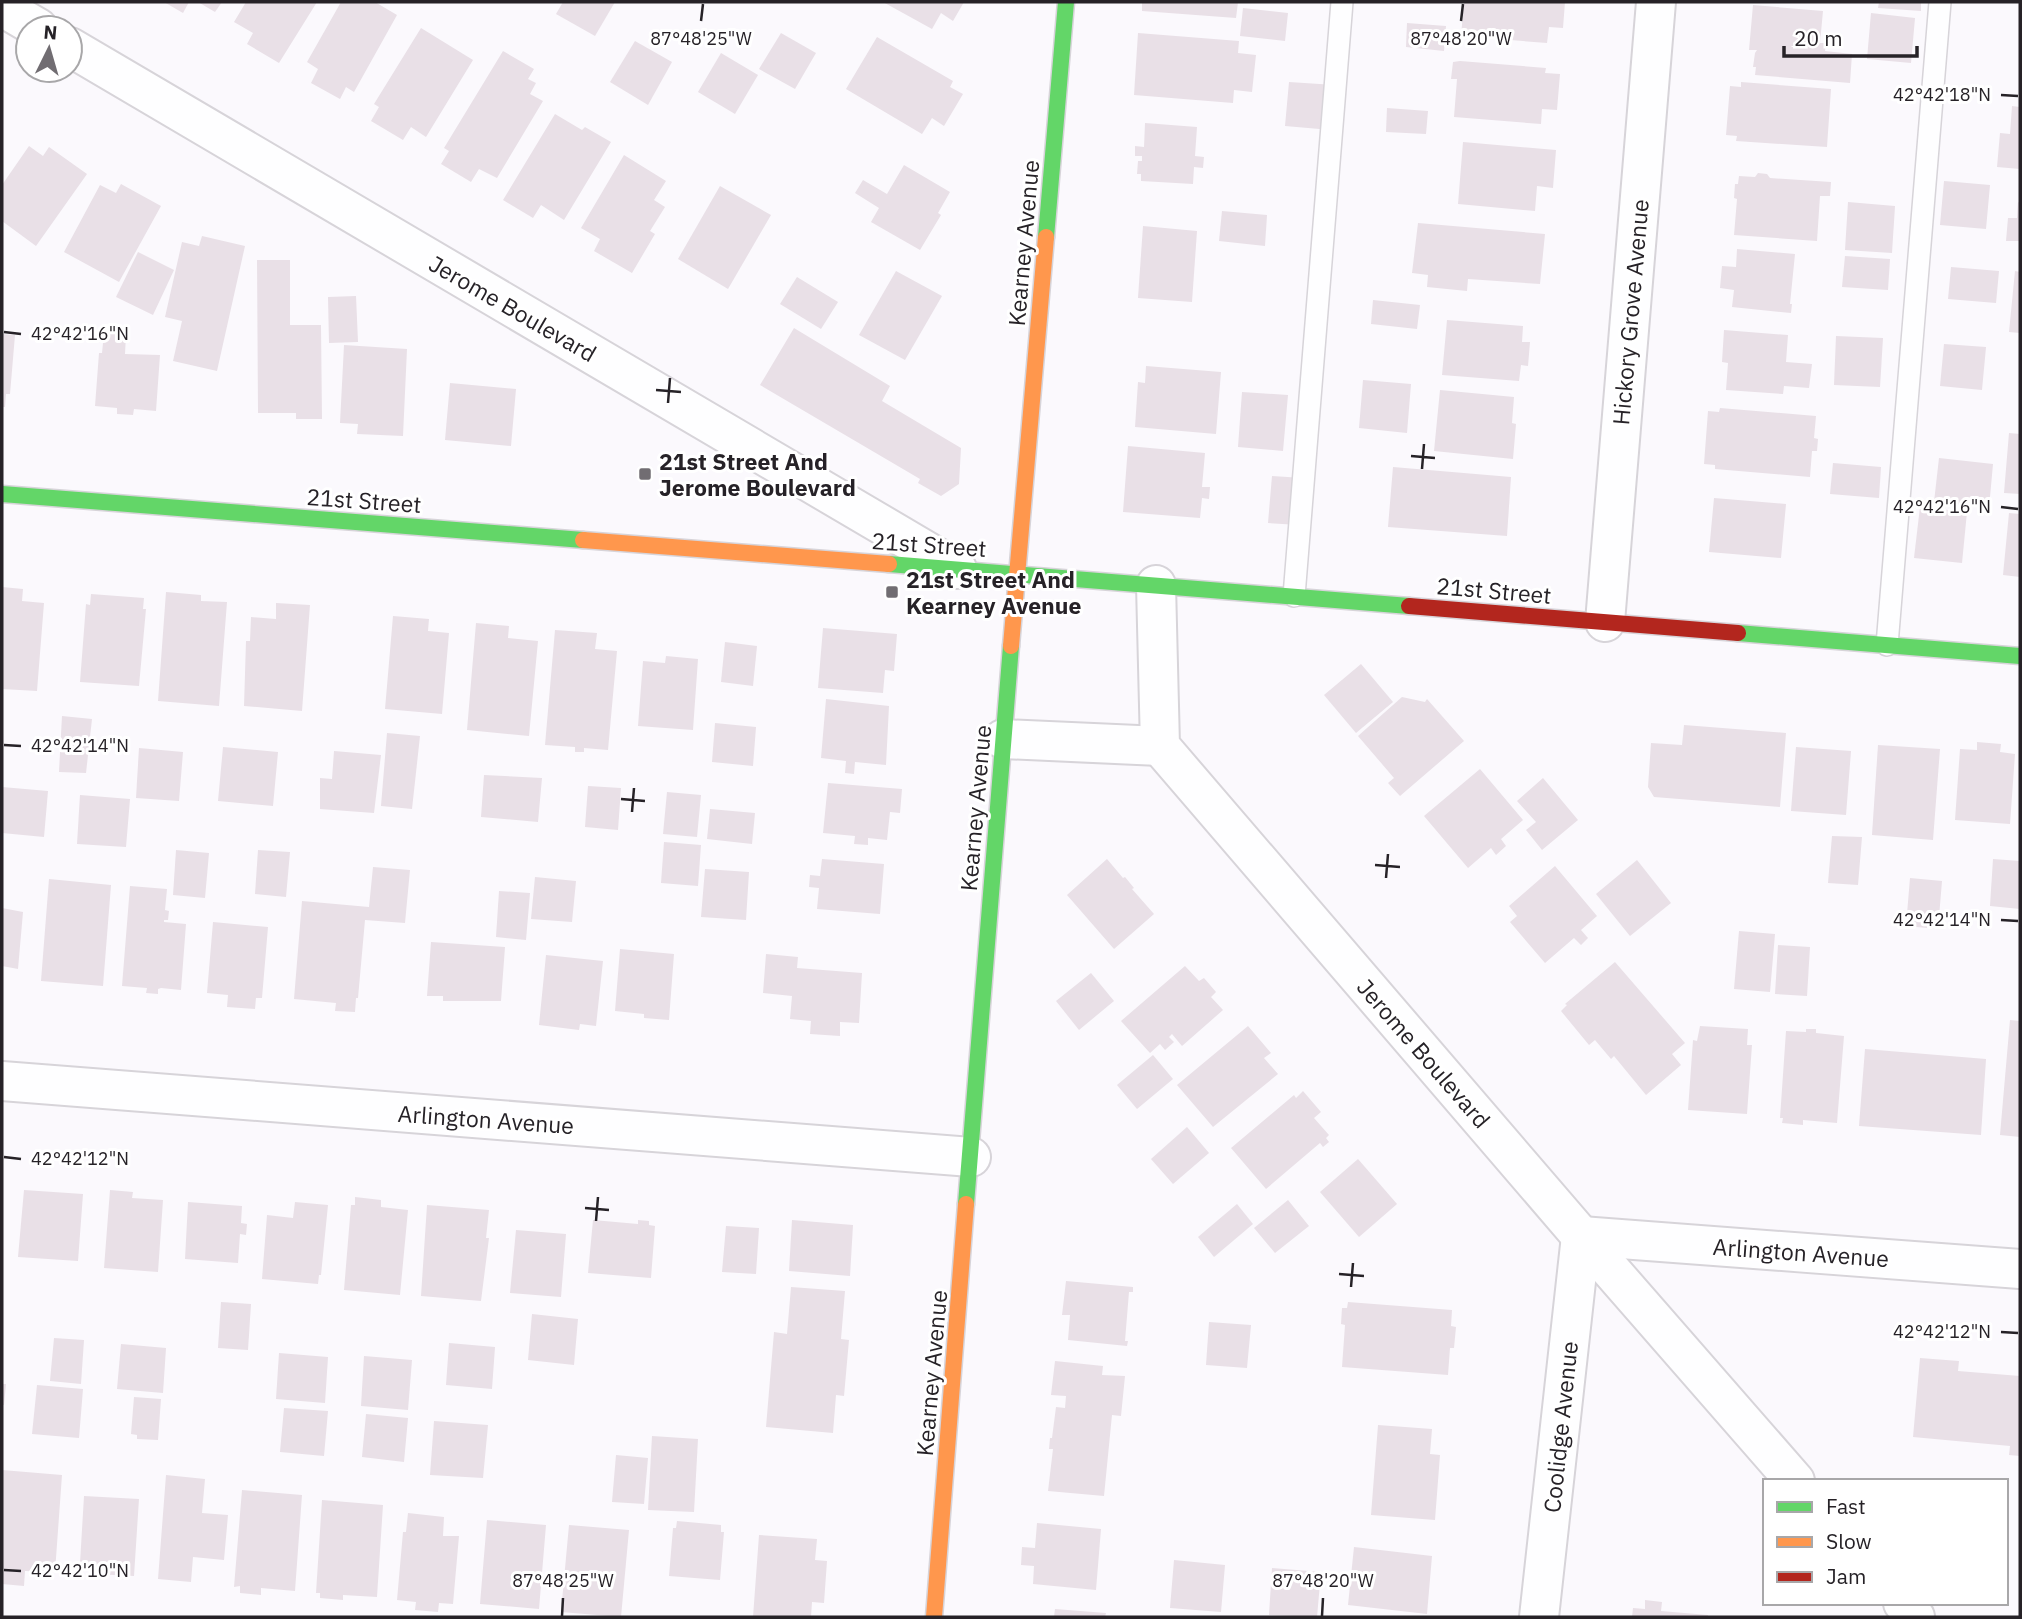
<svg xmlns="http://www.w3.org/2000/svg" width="2022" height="1619" viewBox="0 0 2022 1619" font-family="'IBM Plex Sans',sans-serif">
<rect width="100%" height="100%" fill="#fbf9fd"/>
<g fill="#e9e0e7">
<polygon points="164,2 189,2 183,13"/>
<polygon points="198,2 222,2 215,12"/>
<polygon points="246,2 317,2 279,63 247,44 253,33 234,22"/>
<polygon points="341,2 375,2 397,15 354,92 346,87 340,99 311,83 318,69 307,62"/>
<polygon points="563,2 615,2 595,36 556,14"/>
<polygon points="883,2 964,2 953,21 941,13 932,29"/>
<polygon points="1142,2 1238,2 1236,18 1142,11"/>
<polygon points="1464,2 1565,2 1563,28 1549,27 1547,43 1461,36"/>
<polygon points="1879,2 1921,2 1921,11 1878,8"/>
<polygon points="1753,5 1823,11 1820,43 1826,43 1825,51 1852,54 1850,83 1755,75 1756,67 1753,67 1755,53 1757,50 1749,50"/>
<polygon points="1243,8 1288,13 1285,41 1240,36"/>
<polygon points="1871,13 1915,18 1911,63 1867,59"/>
<polygon points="1407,23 1446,26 1444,51 1406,47"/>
<polygon points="421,28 473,60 426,137 411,127 403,140 371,121 379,107 374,104"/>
<polygon points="781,33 816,53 795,89 759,69"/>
<polygon points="1138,33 1239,41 1238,53 1256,55 1252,92 1234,90 1233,103 1134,95"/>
<polygon points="877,37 953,81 950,87 963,94 944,126 932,118 922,134 846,89"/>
<polygon points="635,41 672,62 648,105 610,82"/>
<polygon points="503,51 534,69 528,79 536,83 530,94 543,101 497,178 479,169 471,182 441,164 449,151 444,148"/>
<polygon points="721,53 758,75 735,114 698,92"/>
<polygon points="1460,61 1546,68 1545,73 1560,74 1557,110 1542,109 1541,124 1454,117 1457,79 1451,79 1453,62"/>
<polygon points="1289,82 1335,85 1331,130 1285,126"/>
<polygon points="1741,82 1831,89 1827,147 1736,141 1737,136 1726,135 1730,86 1741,87"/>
<polygon points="2012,106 2020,107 2020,169 1997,167 2000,133 2010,134"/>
<polygon points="1387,108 1428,111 1426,134 1386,132"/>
<polygon points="555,114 582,130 585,127 611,142 564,220 541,205 533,218 503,200"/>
<polygon points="1145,123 1197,127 1195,156 1204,157 1203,168 1194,167 1193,184 1141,181 1141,174 1137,174 1138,161 1142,161 1142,156 1135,156 1135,146 1144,147"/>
<polygon points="1463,142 1556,150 1553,188 1537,186 1535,211 1458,204"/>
<polygon points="29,146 43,156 49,147 87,174 36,246 2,221 2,185"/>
<polygon points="624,155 666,181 654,200 665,207 650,231 655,234 632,273 594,251 600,239 581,228"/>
<polygon points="904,165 950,192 938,213 941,215 920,250 871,222 879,208 855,193 863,180 887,194"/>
<polygon points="1758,173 1767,174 1770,178 1831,182 1830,196 1820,196 1817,241 1734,235 1737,199 1734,198 1735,184 1738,184 1739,176 1755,177"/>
<polygon points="1944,181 1990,185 1986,229 1940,225"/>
<polygon points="121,184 161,206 119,282 64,252 100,185 116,193"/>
<polygon points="720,186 771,215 728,289 678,259"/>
<polygon points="1848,202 1895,206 1892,253 1845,250"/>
<polygon points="2018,202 2020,203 2020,241 2006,241 2008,218 2017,218"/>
<polygon points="1222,211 1267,215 1265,246 1219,241"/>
<polygon points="1418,223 1545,234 1540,284 1468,279 1467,291 1427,287 1428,275 1412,273"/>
<polygon points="1143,226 1197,231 1192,302 1138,298"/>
<polygon points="202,236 245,246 217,371 173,361 182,321 165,317 182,242 199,246"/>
<polygon points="1737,249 1795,254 1790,304 1792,304 1791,313 1732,307 1734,290 1720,288 1722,266 1736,267"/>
<polygon points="138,252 174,270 153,315 116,297"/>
<polygon points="1845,256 1890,259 1888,290 1842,287"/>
<polygon points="257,260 290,260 290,325 321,325 322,419 296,419 296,413 258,413"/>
<polygon points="1951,267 1999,271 1996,303 1948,299"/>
<polygon points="896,271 942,296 905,360 859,335"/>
<polygon points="2015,271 2020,272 2020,333 2009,332"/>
<polygon points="797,277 838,302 821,329 780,304"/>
<polygon points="356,296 358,342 329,343 328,297"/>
<polygon points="1373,300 1420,305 1417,329 1371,324"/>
<polygon points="1447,320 1523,326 1522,342 1530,342 1528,366 1521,365 1519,381 1442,375"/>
<polygon points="794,328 890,386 882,401 961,448 959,484 941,496 918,483 920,479 760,385"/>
<polygon points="1724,330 1788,335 1786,362 1812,364 1809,388 1784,386 1783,394 1726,390 1728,363 1722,362"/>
<polygon points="104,333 126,335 125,354 160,355 156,411 134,409 133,415 117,414 117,408 95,406 99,353 102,353"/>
<polygon points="2,334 15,335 10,394 6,394 5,407 2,407"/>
<polygon points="1836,336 1883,338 1880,387 1834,385"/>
<polygon points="1944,344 1986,347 1982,390 1940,386"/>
<polygon points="344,345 407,349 403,436 357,434 358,424 340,423"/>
<polygon points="1146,366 1221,372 1216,434 1135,427 1138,382 1145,383"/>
<polygon points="1363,380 1411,384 1407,433 1359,428"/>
<polygon points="450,383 516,389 511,446 445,440"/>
<polygon points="1440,390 1514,397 1512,423 1516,424 1513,459 1434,451"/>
<polygon points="1242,392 1288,395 1283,451 1238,447"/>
<polygon points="1720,408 1816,416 1814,438 1818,439 1817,451 1812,451 1810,477 1715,469 1715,465 1704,464 1708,411 1719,412"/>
<polygon points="2009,433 2020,434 2020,494 2004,493"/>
<polygon points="1128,446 1205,453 1202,487 1210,487 1209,499 1202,498 1200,518 1123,512"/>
<polygon points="1939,458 1993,464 1989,508 1934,502"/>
<polygon points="1833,463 1881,467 1879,498 1830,494"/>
<polygon points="1393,467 1511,477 1507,536 1388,527"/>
<polygon points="1272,476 1303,478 1299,525 1268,523"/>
<polygon points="1714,498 1786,504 1781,558 1709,552"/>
<polygon points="1920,507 1967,512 1962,563 1914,558"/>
<polygon points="2009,513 2020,514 2020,577 2003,575"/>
<polygon points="2,587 23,589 22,601 44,603 37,691 2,689"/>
<polygon points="166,592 201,595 201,601 227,602 219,706 158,701"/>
<polygon points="91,594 144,598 143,609 146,609 139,686 80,682 86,604 90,605"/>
<polygon points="276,603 310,605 302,711 244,706 246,641 250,641 251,617 276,619"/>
<polygon points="393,616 429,619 428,631 449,633 442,714 385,709"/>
<polygon points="476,623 509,626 508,638 538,641 529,736 467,730"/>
<polygon points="823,628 897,634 894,671 885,670 883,693 818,688"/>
<polygon points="555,630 597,633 595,649 617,651 608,750 584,748 584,752 575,752 575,747 545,745"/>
<polygon points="725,642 757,646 753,686 721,682"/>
<polygon points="666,656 698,659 693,730 638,726 643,661 665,663"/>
<polygon points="1361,664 1393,702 1356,733 1324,695"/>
<polygon points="1402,697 1425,702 1427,699 1464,741 1400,796 1388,783 1394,778 1358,736"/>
<polygon points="826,699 889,706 886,765 855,762 854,774 845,773 846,761 821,758"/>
<polygon points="62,716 92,719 86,773 59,772"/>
<polygon points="715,723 756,727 753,766 712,762"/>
<polygon points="1684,725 1786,733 1780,807 1654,797 1648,787 1651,743 1682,745"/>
<polygon points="387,733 420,736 412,809 381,806"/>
<polygon points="1977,742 2001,744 2000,752 2015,754 2010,824 1955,820 1960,749 1977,750"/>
<polygon points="1878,745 1940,749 1933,840 1872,835"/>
<polygon points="223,747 278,752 273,806 218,801"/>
<polygon points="1796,747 1851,751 1846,815 1791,811"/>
<polygon points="139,748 183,752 179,801 136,798"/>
<polygon points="334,751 381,755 374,813 320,809 320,778 332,779"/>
<polygon points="1480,769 1523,820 1501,839 1506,846 1496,855 1491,848 1468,868 1424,816"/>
<polygon points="484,775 542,778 538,822 481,817"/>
<polygon points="1543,778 1578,820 1542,850 1526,830 1536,822 1517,801"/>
<polygon points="828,783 902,789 900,813 890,812 887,840 868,838 868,845 854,844 855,836 823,833"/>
<polygon points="588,786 621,788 618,830 585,827"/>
<polygon points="2,787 48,791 44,837 2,833"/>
<polygon points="667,792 701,795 697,837 663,834"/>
<polygon points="80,795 130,799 126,847 77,844"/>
<polygon points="710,809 755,813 752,844 707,839"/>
<polygon points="1832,836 1862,837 1858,885 1828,883"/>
<polygon points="664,842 701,845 698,886 661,883"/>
<polygon points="176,850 209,853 205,898 173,895"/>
<polygon points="258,850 290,852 286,897 255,894"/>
<polygon points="822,859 884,864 880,914 817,909 819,888 809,887 810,875 820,876"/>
<polygon points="1107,859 1123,878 1125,877 1134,888 1132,889 1154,914 1114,949 1067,895"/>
<polygon points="1993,859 2020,861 2020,909 1990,906"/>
<polygon points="1637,860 1671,903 1630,936 1596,894"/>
<polygon points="1555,866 1597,916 1581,930 1588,938 1581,945 1574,938 1545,963 1510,922 1517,916 1509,906"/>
<polygon points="373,867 410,870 405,923 365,920 358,998 356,998 355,1012 335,1011 336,1003 294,999 302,901 369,907"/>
<polygon points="705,869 749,872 746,920 701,917"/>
<polygon points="535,877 576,881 572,922 531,919"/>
<polygon points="1910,878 1942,881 1938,929 1906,926"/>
<polygon points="49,879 111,885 103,986 41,981"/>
<polygon points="130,886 167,889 165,910 169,911 168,920 164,920 164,922 186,924 181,990 161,988 158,989 158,994 146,993 147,988 122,986"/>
<polygon points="499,891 530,893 526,940 496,937"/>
<polygon points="2,908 23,912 18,969 2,966"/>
<polygon points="213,922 268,927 262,998 256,998 255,1009 227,1007 228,995 207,993"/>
<polygon points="1739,931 1775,934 1770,992 1734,989"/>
<polygon points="431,942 505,947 501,1001 443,1001 443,996 427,996"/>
<polygon points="1778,945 1810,947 1807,996 1775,994"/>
<polygon points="620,949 674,954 669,1020 644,1018 644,1014 615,1011"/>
<polygon points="766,954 798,957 797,968 862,973 859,1023 840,1022 840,1036 810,1034 811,1021 790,1019 792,996 763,993"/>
<polygon points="546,955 603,961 596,1026 580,1024 579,1030 539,1025"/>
<polygon points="1615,962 1685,1043 1672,1054 1681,1065 1646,1095 1614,1056 1611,1059 1595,1040 1589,1045 1561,1011 1567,1005 1565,1004"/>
<polygon points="1185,966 1199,981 1204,978 1216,992 1211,997 1223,1010 1182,1046 1172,1034 1169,1037 1174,1042 1165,1050 1160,1044 1150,1053 1121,1021"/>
<polygon points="1091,973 1114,1001 1079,1030 1056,1001"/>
<polygon points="2010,1020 2020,1021 2020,1137 2000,1135"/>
<polygon points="1248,1026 1271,1053 1264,1058 1278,1074 1213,1127 1177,1085"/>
<polygon points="1700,1026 1748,1029 1747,1045 1752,1045 1747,1114 1688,1110 1693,1040 1697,1041"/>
<polygon points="1806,1029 1816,1029 1816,1033 1844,1036 1837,1123 1803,1120 1803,1125 1782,1123 1783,1118 1780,1118 1786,1031 1806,1032"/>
<polygon points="1865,1049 1986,1059 1981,1135 1859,1126"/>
<polygon points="1153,1055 1173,1079 1137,1109 1117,1085"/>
<polygon points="1303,1091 1321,1112 1314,1118 1329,1135 1326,1138 1329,1142 1323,1147 1320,1143 1266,1189 1231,1148 1294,1095 1296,1098"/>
<polygon points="1187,1127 1209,1153 1173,1184 1151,1159"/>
<polygon points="1358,1159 1397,1204 1359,1237 1320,1192"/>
<polygon points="24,1190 83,1194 78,1261 18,1257"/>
<polygon points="110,1190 133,1192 132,1198 163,1200 158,1272 104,1268"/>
<polygon points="355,1197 381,1200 381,1207 408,1210 400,1295 344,1290 351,1205 355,1205"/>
<polygon points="1288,1200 1309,1226 1275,1253 1254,1228"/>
<polygon points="188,1202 242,1206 241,1223 247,1224 246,1235 240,1234 238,1263 185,1259"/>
<polygon points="295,1202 328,1205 321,1275 319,1275 318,1284 262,1279 267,1215 293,1218"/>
<polygon points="1237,1204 1253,1224 1214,1257 1198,1237"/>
<polygon points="427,1205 489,1210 486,1238 489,1238 481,1301 421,1296"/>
<polygon points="593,1220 638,1224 638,1220 649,1221 649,1225 655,1226 651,1278 588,1273"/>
<polygon points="792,1220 853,1225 850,1276 789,1271"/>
<polygon points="726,1226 759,1228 756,1274 722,1272"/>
<polygon points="516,1230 566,1234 561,1297 510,1293"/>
<polygon points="1066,1281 1133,1287 1133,1292 1129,1292 1125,1341 1128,1341 1127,1346 1068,1340 1070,1315 1062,1315"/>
<polygon points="791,1287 845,1291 841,1339 849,1340 844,1396 836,1395 833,1433 766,1427 774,1332 787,1334"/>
<polygon points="221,1302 251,1304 248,1350 218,1348"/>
<polygon points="1348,1302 1452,1310 1451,1326 1456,1327 1454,1348 1450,1348 1448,1375 1342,1367 1345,1325 1341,1324 1342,1308 1347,1308"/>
<polygon points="532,1314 578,1319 574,1365 528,1360"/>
<polygon points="1209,1322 1251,1325 1247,1368 1206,1365"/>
<polygon points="54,1338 84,1340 81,1384 50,1381"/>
<polygon points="449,1343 495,1347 492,1389 446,1385"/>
<polygon points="121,1344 166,1348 163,1393 117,1389"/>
<polygon points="279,1353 328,1357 325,1403 276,1399"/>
<polygon points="364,1356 412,1360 408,1410 361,1406"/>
<polygon points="1920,1358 1959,1361 1958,1371 2020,1376 2020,1456 2009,1455 2010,1446 1913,1437"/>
<polygon points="1055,1361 1103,1366 1102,1375 1125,1376 1121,1416 1112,1415 1104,1496 1048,1491 1053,1449 1049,1449 1050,1438 1052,1438 1056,1407 1065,1408 1066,1396 1051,1395"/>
<polygon points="2,1384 6,1384 4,1405 2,1405"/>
<polygon points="37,1385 83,1389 79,1438 32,1434"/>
<polygon points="134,1397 161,1399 158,1440 137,1439 137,1435 131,1434"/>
<polygon points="284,1408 328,1411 324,1456 280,1452"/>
<polygon points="366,1414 408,1418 404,1462 362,1457"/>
<polygon points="434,1421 488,1425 483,1478 430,1475"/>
<polygon points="1378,1425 1432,1429 1430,1454 1440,1455 1435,1520 1371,1515"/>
<polygon points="652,1436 698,1439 694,1512 648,1510"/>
<polygon points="616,1455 648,1458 644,1504 612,1502"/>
<polygon points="2,1470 62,1475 55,1572 25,1571 24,1586 2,1584"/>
<polygon points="166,1475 205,1479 202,1513 228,1515 224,1560 193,1557 191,1582 158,1579"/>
<polygon points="242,1490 302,1495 295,1591 261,1588 261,1595 240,1593 240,1586 234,1587"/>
<polygon points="84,1496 139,1499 134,1576 94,1574 95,1564 80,1563"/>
<polygon points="322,1500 383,1505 377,1597 343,1595 343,1600 320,1598 320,1593 316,1593"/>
<polygon points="408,1513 444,1517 443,1536 459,1536 453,1604 439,1603 438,1612 415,1610 416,1602 397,1600 403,1532 406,1532"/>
<polygon points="487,1520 546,1525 539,1609 480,1604"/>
<polygon points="677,1521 721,1525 721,1532 724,1532 720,1580 669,1576 673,1528 676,1528"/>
<polygon points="1037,1523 1101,1529 1096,1590 1033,1584 1034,1566 1021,1565 1022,1547 1035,1548"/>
<polygon points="569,1525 629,1530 621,1617 561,1612"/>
<polygon points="759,1535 817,1539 815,1560 827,1561 824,1603 812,1602 811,1617 753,1617"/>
<polygon points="1354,1547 1432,1556 1427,1614 1348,1605"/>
<polygon points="1174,1560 1225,1565 1221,1612 1170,1608"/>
<polygon points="1272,1568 1321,1572 1317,1617 1269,1615"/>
<polygon points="1645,1600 1662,1602 1661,1611 1708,1615 1708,1617 1632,1617 1633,1608 1645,1609"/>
<polygon points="1055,1609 1106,1613 1105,1617 1054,1617"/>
</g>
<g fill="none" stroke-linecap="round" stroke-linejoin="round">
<defs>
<g id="lane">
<polyline points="1294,596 1342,2"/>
<polyline points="1887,645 1940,2"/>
</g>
<g id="street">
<polyline points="2,7 38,28"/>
<polyline points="70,47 957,569"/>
<polyline points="1156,585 1160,746 1581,1236 1795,1481"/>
<polyline points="1605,622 1656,2"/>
<polyline points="1003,739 1160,746"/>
<polyline points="2,1081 971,1157"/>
<polyline points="1903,1603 1915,1617"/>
<polyline points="1539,1617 1581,1236 2020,1269"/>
</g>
<g id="fast">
<polyline points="1046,237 1066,2"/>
<polyline points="2,494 583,540"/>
<polyline points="889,564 1409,606"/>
<polyline points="1738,633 2020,656"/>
<polyline points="966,1204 1011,646"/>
</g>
<g id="slow">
<polyline points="583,540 889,564"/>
<polyline points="1011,646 1046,237"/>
<polyline points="934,1617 966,1204"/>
</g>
<polyline id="jam" points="1409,606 1738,633"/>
</defs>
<use href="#lane" stroke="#d7d4d9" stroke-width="24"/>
<use href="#street" stroke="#d7d4d9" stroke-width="42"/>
<use href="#fast" stroke="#d7d4d9" stroke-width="19"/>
<use href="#slow" stroke="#d7d4d9" stroke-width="19"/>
<use href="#jam" stroke="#d7d4d9" stroke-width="19"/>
<use href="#lane" stroke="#fefeff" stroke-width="21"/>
<use href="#street" stroke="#fefeff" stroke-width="38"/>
<use href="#fast" stroke="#63d668" stroke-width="16"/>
<use href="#slow" stroke="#ff974d" stroke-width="16"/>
<use href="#jam" stroke="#b3261e" stroke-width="16"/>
</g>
<path fill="none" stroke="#262227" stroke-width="2.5" d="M701,21L703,4M1461,21L1463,4M2001,95L2018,96M4,332L21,334M656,390L681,392M668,403L670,378M1411,456L1435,458M1422,469L1424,444M2001,507L2018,509M4,745L21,746M621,799L645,801M632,812L634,788M1375,865L1400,867M1386,878L1388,854M2001,920L2018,921M4,1157L21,1159M585,1208L609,1210M596,1221L598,1197M1339,1274L1364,1276M1351,1287L1353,1263M2001,1332L2018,1333M4,1570L21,1571M562,1616L563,1598M1322,1616L1323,1598"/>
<g fill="#716d72" stroke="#fff" stroke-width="2.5">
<rect x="638" y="467" width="14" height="14" rx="3.5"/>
<rect x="885" y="585" width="14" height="14" rx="3.5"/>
</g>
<g text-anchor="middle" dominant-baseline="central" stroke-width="6" stroke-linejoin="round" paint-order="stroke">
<g font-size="23" fill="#262227" stroke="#fff">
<text transform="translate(1023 243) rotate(-85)">Kearney Avenue</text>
<text transform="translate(513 308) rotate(30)">Jerome Boulevard</text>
<text transform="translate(1630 312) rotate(-85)">Hickory Grove Avenue</text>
<text transform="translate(364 500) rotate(4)">21st Street</text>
<text transform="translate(929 544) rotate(4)">21st Street</text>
<text transform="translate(1494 590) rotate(5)">21st Street</text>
<text transform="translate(975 808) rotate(-85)">Kearney Avenue</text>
<text transform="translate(1424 1053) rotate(49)">Jerome Boulevard</text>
<text transform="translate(486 1119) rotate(4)">Arlington Avenue</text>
<text transform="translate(1801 1252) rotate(4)">Arlington Avenue</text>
<text transform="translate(931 1373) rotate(-85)">Kearney Avenue</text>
<text transform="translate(1560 1427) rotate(-84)">Coolidge Avenue</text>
</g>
<g font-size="23" font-weight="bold" fill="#262227" stroke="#fff" text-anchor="start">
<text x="659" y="461">21st Street And<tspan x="659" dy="26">Jerome Boulevard</tspan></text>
<text x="906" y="579">21st Street And<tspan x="906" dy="26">Kearney Avenue</tspan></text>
</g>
</g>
<g font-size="18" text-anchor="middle" fill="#262227" stroke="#fff" stroke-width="6" stroke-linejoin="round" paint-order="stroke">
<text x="701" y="45">87°48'25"W</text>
<text x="1461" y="45">87°48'20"W</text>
<text x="1942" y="101">42°42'18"N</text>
<text x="80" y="340">42°42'16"N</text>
<text x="1942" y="513">42°42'16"N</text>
<text x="80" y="752">42°42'14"N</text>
<text x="1942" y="926">42°42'14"N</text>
<text x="80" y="1165">42°42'12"N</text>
<text x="1942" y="1338">42°42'12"N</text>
<text x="80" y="1577">42°42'10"N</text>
<text x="563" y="1587">87°48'25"W</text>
<text x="1323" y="1587">87°48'20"W</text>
</g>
<rect width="2022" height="1619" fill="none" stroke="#262227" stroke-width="7"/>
<rect x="1763" y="1479" width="245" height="126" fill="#ffffff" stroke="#a8a7a9" stroke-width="2"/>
<rect x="1777" y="1502" width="35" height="10" fill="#63d668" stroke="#a8a7a9" stroke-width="2"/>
<text x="1826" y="1514" font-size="21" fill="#262227">Fast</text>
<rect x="1777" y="1537" width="35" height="10" fill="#ff974d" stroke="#a8a7a9" stroke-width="2"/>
<text x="1826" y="1549" font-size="21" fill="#262227">Slow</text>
<rect x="1777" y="1572" width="35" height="10" fill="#b3261e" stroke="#a8a7a9" stroke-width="2"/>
<text x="1826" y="1584" font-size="21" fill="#262227">Jam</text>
<g transform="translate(49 49) rotate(5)"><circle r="33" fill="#ffffff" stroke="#a8a7a9" stroke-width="2"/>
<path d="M0-5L12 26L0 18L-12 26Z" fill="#716d72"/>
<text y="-10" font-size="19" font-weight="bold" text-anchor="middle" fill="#262227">N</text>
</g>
<path d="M1784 46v10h133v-10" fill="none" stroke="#262227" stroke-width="3.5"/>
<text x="1794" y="46" font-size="21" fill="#262227" stroke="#ffffff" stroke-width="5" paint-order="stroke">20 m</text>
</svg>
